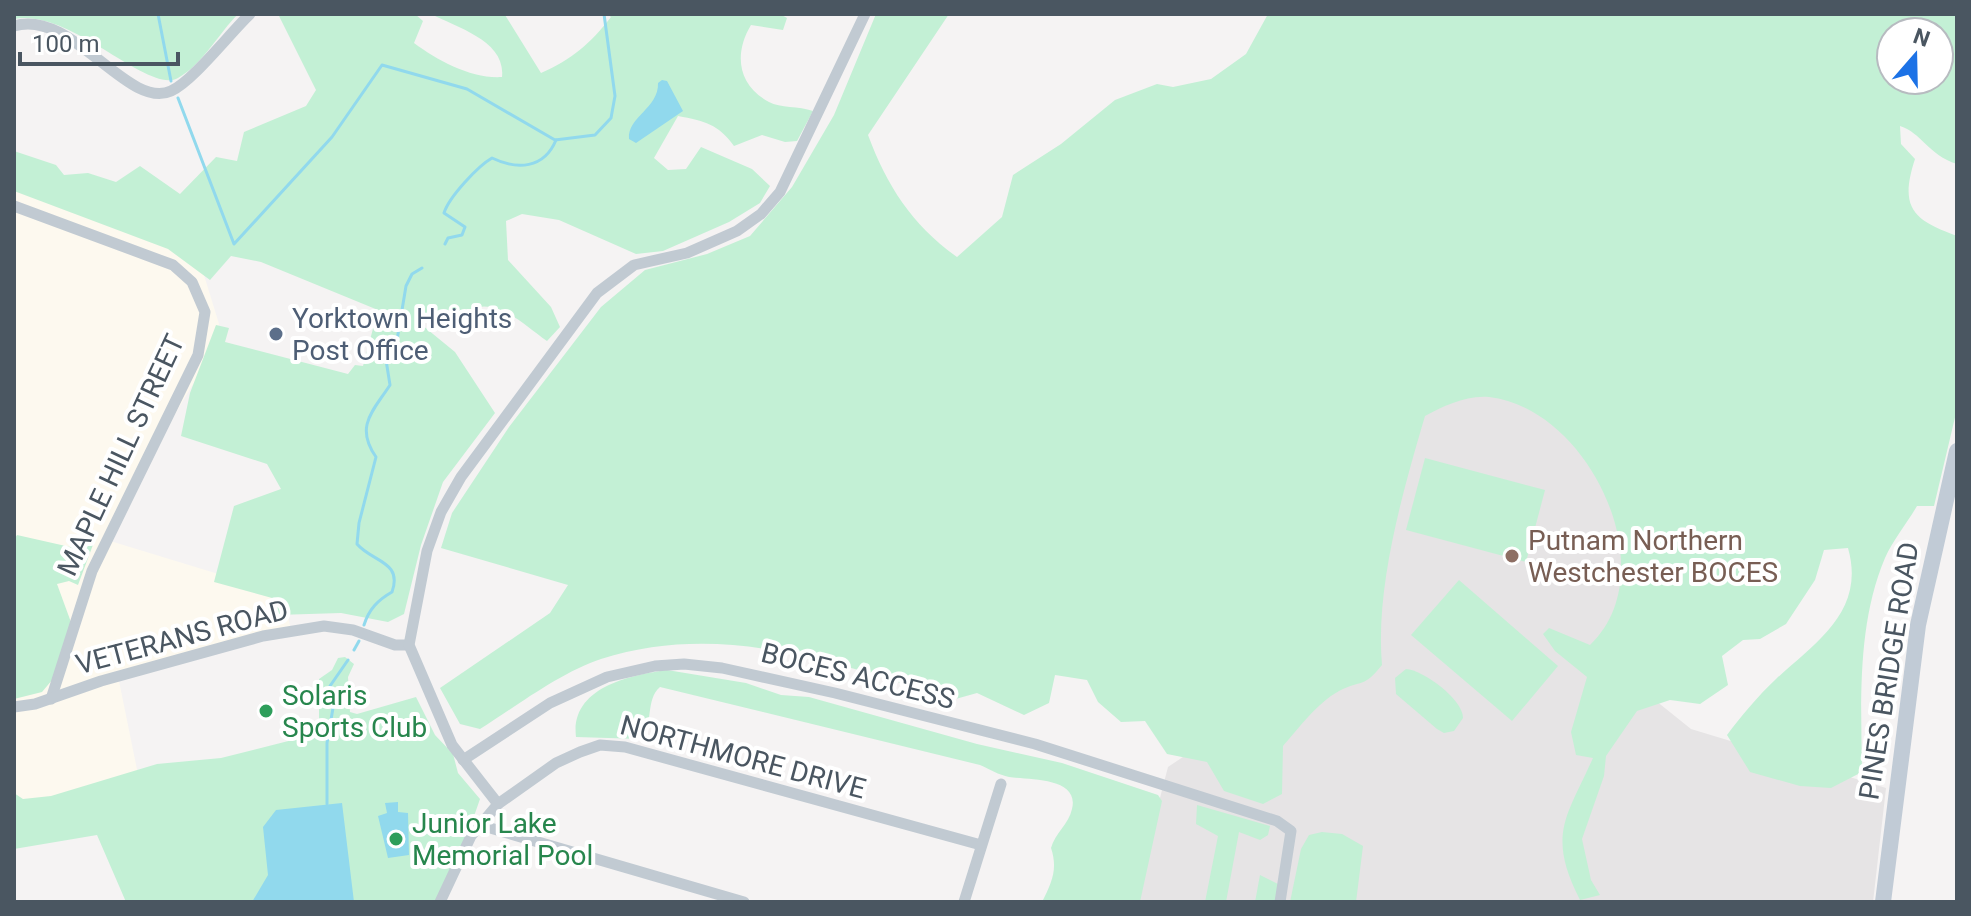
<svg xmlns="http://www.w3.org/2000/svg" width="1971" height="916" viewBox="0 0 1971 916" font-family="Roboto,sans-serif">
<rect width="100%" height="100%" fill="#f5f3f3"/>
<polygon fill="#fdf9ef" points="14,186 182,250 204,275 219,324 207,361 152,452 107,540 284,594 291,631 118,676 144,804 14,827"/>
<polygon fill="#e6e4e5" points="1421,334 1666,474 1620,672 1691,729 1886,788 1873,902 1133,902 1168,767 1360,638"/>
<g fill="#c3f0d5" fill-rule="evenodd">
<path d="M14,14H238C219,33 202,65 178,78C148,95 71,8 14,19Z"/>
<path d="M278,14H415L423,21L414,43C438,61 472,79 502,77C506,41 458,28 431,14L505,15L541,73C571,60 591,43 611,17L607,14H780L787,18L783,30L751,25C734,53 737,85 769,102C780,108 799,106 813,111L797,141L785,142L762,135L734,146C718,124 705,121 678,116L654,158L668,170L686,169L701,147L752,169L770,186L760,203L729,222L663,251L636,254L559,220L522,214L506,221L508,260L551,307L560,327L547,341C519,321 487,287 455,321L429,313L422,325L455,352L495,413L443,482L421,545L404,614L388,622L341,613L277,615L272,598L214,582L234,506L281,489L267,464L181,436L190,393L216,325L229,328L225,342L348,374L355,365L363,366L378,310L261,262L231,256L210,280L168,249L14,191V151L56,165L64,175L88,173L116,182L140,166L180,194L216,157L237,161L244,132L306,106L316,90Z"/>
<path d="M876,14H949L868,135C887,186 912,225 957,257L1002,217L1013,175L1061,144L1115,100L1157,84L1173,87L1211,79L1246,54L1268,14H1957V164C1928,155 1922,133 1900,126L1901,144L1915,159C1899,208 1913,220 1957,236V409L1934,506H1917C1907,523 1893,540 1885,558C1857,624 1861,702 1862,772L1831,788L1800,786L1750,772L1727,735C1742,715 1758,696 1776,679C1816,642 1866,611 1848,548L1824,550L1815,580L1786,624L1760,639L1743,640L1722,656L1728,685L1700,704L1670,700L1637,711L1606,756L1604,776L1582,839L1591,880L1600,895L1580,900C1547,835 1566,818 1593,758L1576,755L1571,732L1587,677L1555,651L1543,634L1549,628L1590,645C1667,572 1589,408 1489,397C1466,395 1444,406 1425,416C1403,491 1375,587 1382,665C1363,689 1362,679 1339,691C1317,703 1299,728 1283,746L1282,794L1263,804L1224,791L1207,762L1167,754L1145,721L1121,722L1098,702L1087,680L1055,675L1049,703L1024,715L977,693L952,700C838,662 721,621 601,659C561,672 515,707 480,729L460,724L440,688L550,613L568,585L441,548L452,513L509,427L601,307L645,270L707,254L750,236L792,187L834,115ZM1891,32H1939V80H1891Z"/>
<polygon points="1425,458 1545,490 1526,562 1406,530"/>
<polygon points="17,535 79,549 84,539 94,542 78,585 69,581 57,584 72,625 58,673 42,692 14,699 14,540"/>
<polygon points="1459,580 1558,666 1512,721 1411,635"/>
<polygon points="345,657 354,664 348,677 350,712 357,714 416,697 435,735 453,754 458,773 480,799 444,902 126,902 97,835 14,849 14,793 23,799 51,796 157,764 221,758 308,736 319,723 319,679 332,670 338,658"/>
<path d="M1406,669C1423,670 1463,699 1463,718L1454,731L1444,733L1437,729L1396,694L1395,678Z"/>
<path d="M667,670L746,683L781,695L809,697L977,744L1062,763L1158,795L1162,801L1140,902H1042C1052,882 1058,869 1051,848C1055,833 1069,824 1072,809C1080,777 1029,780 1009,777C999,775 989,769 980,765L660,687C645,700 654,724 641,739L576,737C570,687 631,675 667,670Z"/>
<polygon points="1197,805 1270,826 1268,835 1260,840 1239,832 1226,902 1205,902 1218,836 1196,824"/>
<polygon points="1322,832 1342,834 1363,846 1356,902 1290,902 1301,849 1309,835"/>
<polygon points="1260,875 1278,884 1279,902 1255,902"/>
</g>
<g fill="#91d9ed">
<path d="M662,80L667,81L683,111L636,143L629,139C627,117 659,108 658,83Z"/>
<polygon points="398,802 398,812 408,813 409,855 388,858 378,816 387,813 385,803"/>
<polygon points="342,803 354,902 252,902 268,875 263,827 276,810"/>
</g>
<g fill="none" stroke-linecap="round" stroke-linejoin="round">
<g stroke="#91d9ed" stroke-width="3">
<polyline points="158,14 171,81"/>
<polyline points="178,98 234,244 332,137 382,65 467,89 555,140 595,135 611,118 615,96 604,14"/>
<path d="M445,244L448,238L462,235L465,227L444,213C449,197 478,166 492,158C517,170 544,169 556,140"/>
<path d="M364,625C369,609 378,600 392,592C403,561 372,562 357,544L359,523L376,457C354,426 374,410 390,385L386,360L397,340L406,286L412,274L422,268"/>
<polyline points="354,650 359,641"/>
<polyline points="327,804 327,743 333,708 330,686 348,660"/>
</g>
<g stroke="#c1cad2" stroke-width="11">
<path d="M14,26C72,8 128,111 171,91C193,81 230,33 250,14"/>
<polyline points="14,206 173,265 192,282 205,312 198,355 92,571 51,699"/>
<polyline points="14,707 35,704 101,681 263,636 324,626 353,630 395,645 409,645"/>
<polyline points="463,760 550,703 607,677 655,666 684,664 722,668 835,693 1035,744 1277,821 1291,831 1280,902"/>
<polyline points="498,804 452,745 409,645 427,551 441,512 461,477 597,293 634,265 687,253 737,231 761,214 780,192 865,14"/>
<polyline points="480,825 744,902"/>
<polyline points="440,902 471,836 498,804 556,763 580,752 600,745 625,747 981,845"/>
<polyline points="964,902 1001,784"/>
</g>
<polyline stroke="#c1cbd6" stroke-width="16" points="1883,902 1918,625 1957,451"/>
</g>
<circle fill="#5c6f8a" stroke="#fff" stroke-width="3" cx="276" cy="334" r="8"/>
<circle fill="#8d6e63" stroke="#fff" stroke-width="3" cx="1512" cy="556" r="8"/>
<g fill="#2e9e5b" stroke="#fff" stroke-width="3">
<circle cx="266" cy="711" r="8"/>
<circle cx="396" cy="839" r="8"/>
</g>
<g text-anchor="middle" dominant-baseline="central" stroke-width="8" stroke-linejoin="round" paint-order="stroke">
<g font-size="28" fill="#4e5e75" stroke="#fff" text-anchor="start">
<text x="292" y="318">Yorktown Heights<tspan x="292" dy="32">Post Office</tspan></text>
</g>
<g font-size="28" fill="#4a5661" stroke="#fff">
<text transform="translate(121 455) rotate(-65)">MAPLE HILL STREET</text>
<text transform="translate(182 637) rotate(-15)">VETERANS ROAD</text>
<text transform="translate(1889 671) rotate(-81)">PINES BRIDGE ROAD</text>
<text transform="translate(858 676) rotate(14)">BOCES ACCESS</text>
<text transform="translate(743 757) rotate(15)">NORTHMORE DRIVE</text>
</g>
<g font-size="28" fill="#785e54" stroke="#fff" text-anchor="start">
<text x="1528" y="540">Putnam Northern<tspan x="1528" dy="32">Westchester BOCES</tspan></text>
</g>
<g font-size="28" fill="#27864d" stroke="#fff" text-anchor="start">
<text x="282" y="695">Solaris<tspan x="282" dy="32">Sports Club</tspan></text>
<text x="412" y="823">Junior Lake<tspan x="412" dy="32">Memorial Pool</tspan></text>
</g>
</g>
<rect width="1971" height="916" fill="none" stroke="#4a5661" stroke-width="32"/>
<g transform="translate(1915 56) rotate(20)"><circle r="38" fill="#ffffff" stroke="#b7bbc0" stroke-width="2"/>
<path d="M0-6L14 30L0 20L-14 30Z" fill="#1c72e6"/>
<text y="-12" font-size="22" font-weight="bold" text-anchor="middle" fill="#4a5661">N</text>
</g>
<path d="M20 52v12h158v-12" fill="none" stroke="#4a5661" stroke-width="4"/>
<text x="32" y="52" font-size="24" fill="#4a5661" stroke="#ffffff" stroke-width="6" paint-order="stroke">100 m</text>
</svg>
